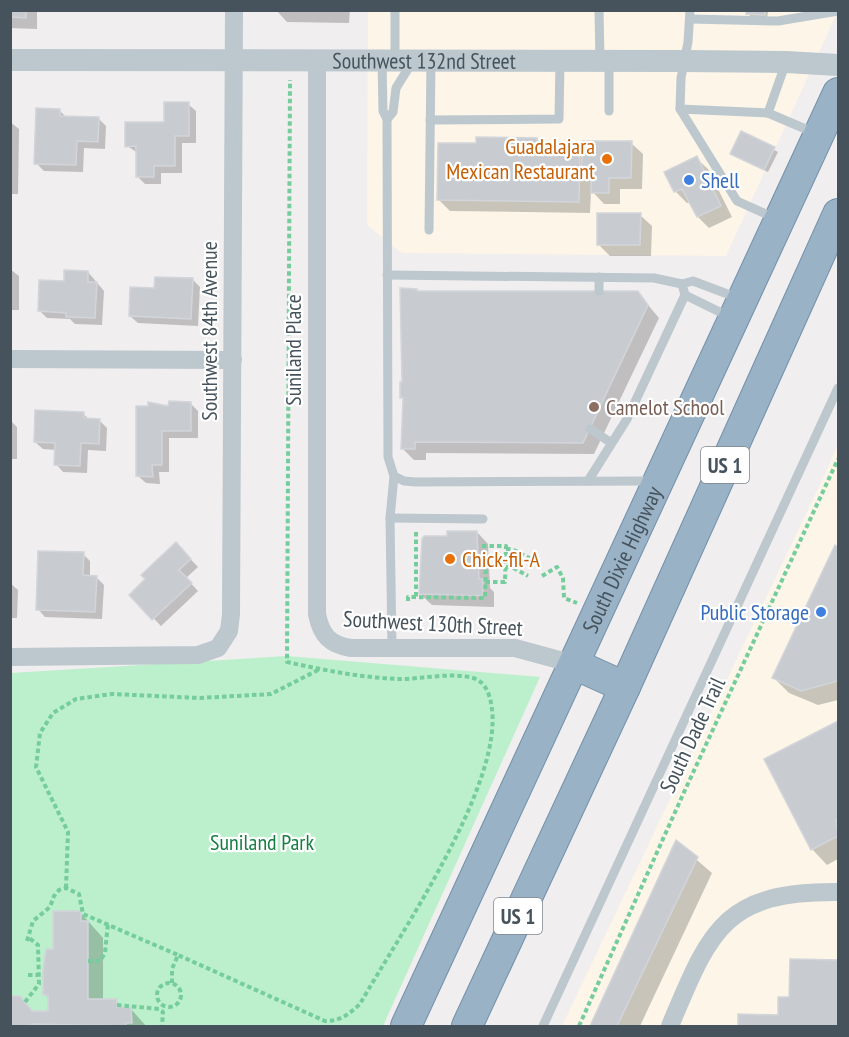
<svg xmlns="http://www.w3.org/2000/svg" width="849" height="1037" viewBox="0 0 849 1037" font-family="'PT Sans Narrow',sans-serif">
<rect width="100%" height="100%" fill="#f1eeef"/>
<g fill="#fcf5e8">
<polygon points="368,11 838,11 726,256 402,253 367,225"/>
<polygon points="838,444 838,1026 562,1026 826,472"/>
</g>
<polygon fill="#bcefcc" points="287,656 540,677 383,1026 11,1026 11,673"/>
<g fill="#0003">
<polygon points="10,10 37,10 37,29 10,28"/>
<polygon points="276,10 350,10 349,23 287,22"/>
<polygon points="728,10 784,10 768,12 767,18 751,17 747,12"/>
<polygon points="188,104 196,111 196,143 182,143 182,173 161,173 161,184 145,184 138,177 138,153 127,146 166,124"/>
<polygon points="59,110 67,118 99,119 106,126 105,149 84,148 83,172 44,171 36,163"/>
<polygon points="10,122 19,129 18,194 10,194"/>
<polygon points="742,133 778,152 768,172 732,154"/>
<polygon points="537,139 543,145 579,145 584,149 631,143 643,154 642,189 620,189 620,204 604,204 591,190 590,213 450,211 439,200 477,145"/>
<polygon points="696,158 708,169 732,217 709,228 698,217 691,202 687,203 676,192 666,172"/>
<polygon points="640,215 652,226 651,256 610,256 598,244"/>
<polygon points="10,269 19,276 19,310 10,310"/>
<polygon points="88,272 104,291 102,325 75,324 70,319 47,318 40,311 65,283"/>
<polygon points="192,279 200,287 198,326 138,323 130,316 155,290"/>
<polygon points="417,290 419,293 637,292 659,318 594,454 426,453 426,460 414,460 402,448 405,400 402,397"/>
<polygon points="190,403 198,411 198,438 169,438 169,472 159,472 160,484 146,483 138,476 170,407"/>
<polygon points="83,414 89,419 99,420 107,428 106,451 88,450 87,473 63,472 56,464 56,450 43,449 35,442"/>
<polygon points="10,420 17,427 17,459 10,459"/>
<polygon points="477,532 488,544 490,588 494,592 494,607 432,605 420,594 448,538"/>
<polygon points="176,544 198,567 186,578 198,591 161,626 131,595 147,580"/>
<polygon points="836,547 838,549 838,700 818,705 789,693 774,678"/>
<polygon points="83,554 90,561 90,577 96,577 104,585 102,619 45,617 38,609"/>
<polygon points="10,583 18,590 17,618 10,618"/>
<polygon points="838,722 838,859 827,865 812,849 766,759"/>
<polygon points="677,843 712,873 640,1026 592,1026"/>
<polygon points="80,912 103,938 103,1001 116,1001 124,1009 131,1009 146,1026 10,1026 10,998 19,998 34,1012 50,1012 50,999 44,994 54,951"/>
<polygon points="791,961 838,961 838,1026 740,1026 740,1016 779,1016 791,998"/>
</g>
<g fill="#c8ccd1" stroke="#d2d5da" stroke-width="1.5">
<polygon points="10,10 26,10 26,18 10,17"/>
<polygon points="746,10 765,10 765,15 746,14"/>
<polygon points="164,102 189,102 189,136 175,136 175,166 154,166 154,177 136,177 136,146 125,147 125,122 164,122"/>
<polygon points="36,108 60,109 60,116 99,117 98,142 77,141 76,165 34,164"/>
<polygon points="741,131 775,147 764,170 730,154"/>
<polygon points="476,137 537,138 537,143 580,144 579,202 437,200 438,143 476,143"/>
<polygon points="582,141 632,141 631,178 609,178 609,193 591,193 591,177 582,177"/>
<polygon points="697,156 721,206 697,217 682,189 674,192 664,172"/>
<polygon points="597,213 641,213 640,245 597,245"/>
<polygon points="64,270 88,271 88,282 97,282 95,318 66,317 66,313 38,311 39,280 64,281"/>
<polygon points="155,277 193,278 191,319 129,316 130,287 154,288"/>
<polygon points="400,288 417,289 417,291 638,291 648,305 583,443 415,442 415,449 401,449 403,398 400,398 400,382 402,382"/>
<polygon points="169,401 191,402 191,431 162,431 162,465 152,465 153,477 136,476 136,406 148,406 148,402 168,406"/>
<polygon points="35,410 84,412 84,418 100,419 99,444 81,443 80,466 54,465 55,443 34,442"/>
<polygon points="447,531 477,531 479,579 483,579 483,596 419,594 422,539 424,536 447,536"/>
<polygon points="176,542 191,559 179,570 192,583 152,620 129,595 145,579 141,575"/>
<polygon points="835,545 838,547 838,681 801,691 772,678"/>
<polygon points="38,551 84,552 83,575 97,576 95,612 36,610"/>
<polygon points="838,721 838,819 836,820 838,836 811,850 764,759"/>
<polygon points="676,840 698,857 617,1026 590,1026"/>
<polygon points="53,911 81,911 81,921 88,921 88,999 117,999 117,1007 131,1007 132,1023 126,1023 126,1026 32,1024 31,1026 10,1026 10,996 20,996 32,1011 48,1011 48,995 43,995 43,971 46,949 53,949"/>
<polygon points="790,959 838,960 838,1026 738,1026 738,1014 778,1015 778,997 789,997"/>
</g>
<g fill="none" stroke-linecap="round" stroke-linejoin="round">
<defs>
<g id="trunk">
<polyline points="574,664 625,687"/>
<path id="s2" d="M406,1026L838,93"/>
<polyline points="467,1026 625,687 838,214"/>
</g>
</defs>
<use href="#trunk" stroke="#7190aa" stroke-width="32"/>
<g stroke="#74cd9b" stroke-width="4" stroke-dasharray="4.5 3" stroke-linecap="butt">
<polyline points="416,532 416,597"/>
<polyline points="482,546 506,546 505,582 485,582"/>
<polyline points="506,549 512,549 535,561"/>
<polyline points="506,567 512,567 528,576"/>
<polyline points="542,576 557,567 563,578 564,598 577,603"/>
<polyline points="408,601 408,597 485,598 486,557"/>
<polyline points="66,888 68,832 36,767 40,733 53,713 76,699 112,694 200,698 271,694 320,669"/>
<polyline points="27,941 33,921 50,907 54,896 59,890 66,888 79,894 83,914 178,955"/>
<polyline points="88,961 100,961 105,953 108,923"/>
<polyline points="28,975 38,975"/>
<path d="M172,983V969L178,955L325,1021C341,1021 349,1014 360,1004C399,935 507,780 491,703C489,692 484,681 473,678C450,672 423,679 400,679C362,678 324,670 287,662L290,80"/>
<circle cx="169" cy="995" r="12"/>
<polyline points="25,1002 39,984 38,945 28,937"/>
<polyline points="117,1005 159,1009 163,1012 162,1026"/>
<polyline points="579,1026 685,790 838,459"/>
</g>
<g stroke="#bcc7ce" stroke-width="9">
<polyline points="395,10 395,59"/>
<polyline points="599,10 600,61"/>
<polyline points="690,10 688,42 681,78 680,109 737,201 775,218"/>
<polyline points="690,19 778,21 838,11"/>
<polyline points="382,61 383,111 387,119 393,112 396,88 411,64"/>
<polyline points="609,61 609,111"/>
<polyline points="680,109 768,113 815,133"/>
<polyline points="768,113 786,62"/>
<polyline points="387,119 388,457 394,476 404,481 416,482 654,481"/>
<polyline points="430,120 559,119 560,61"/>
<polyline points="429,230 431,61"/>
<polyline points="387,275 654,278 682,284"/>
<polyline points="599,277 599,291"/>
<polyline points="730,317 685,295 682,284 693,281 738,298"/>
<polyline points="590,429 610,442"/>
<polyline points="588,481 627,419 685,295"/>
<polyline points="390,518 483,519"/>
<polyline points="392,647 390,518 394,476"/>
<polyline points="543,1026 838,388"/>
</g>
<g stroke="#bcc7ce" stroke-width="18">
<path d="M317,60V614C321,635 330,645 351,648H515L574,664"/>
<polyline points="10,359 233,360"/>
<polyline points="10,657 198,655 218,648 229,631 231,614 234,10"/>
<path d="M670,1026C710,931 723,891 838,892"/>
</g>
<path stroke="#bcc7ce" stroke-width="22" id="s1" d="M10,60L683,61L786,62L838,65"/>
<use href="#trunk" stroke="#9ab2c6" stroke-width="30"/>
</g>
<g fill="#e8710a" stroke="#fff" stroke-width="2">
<circle cx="607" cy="159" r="6"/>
<circle cx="450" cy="559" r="6"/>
</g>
<g fill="#3f7fe0" stroke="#fff" stroke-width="2">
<circle cx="689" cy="180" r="6"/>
<circle cx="821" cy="612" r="6"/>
</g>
<circle fill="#8d6e63" stroke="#fff" stroke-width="2" cx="594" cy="407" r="6"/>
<g text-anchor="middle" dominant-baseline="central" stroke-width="4.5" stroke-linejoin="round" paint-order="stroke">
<g fill="#fff" stroke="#7e878d" stroke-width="1.5">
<rect x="701" y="447" width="48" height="36" rx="4.5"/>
<rect x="494" y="898" width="48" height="36" rx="4.5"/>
</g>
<g font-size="21" font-weight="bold" fill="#46535c">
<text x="725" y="465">US 1</text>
<text x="518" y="916">US 1</text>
</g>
<g font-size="22" fill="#46535c" stroke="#fff">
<text stroke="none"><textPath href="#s1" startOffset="414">Southwest 132nd Street</textPath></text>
<text transform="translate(209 331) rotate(-90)">Southwest 84th Avenue</text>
<text transform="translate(293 350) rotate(-90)">Suniland Place</text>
<text stroke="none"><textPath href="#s2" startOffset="514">South Dixie Highway</textPath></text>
<text transform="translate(433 623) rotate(3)">Southwest 130th Street</text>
<text transform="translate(692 735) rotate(-65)">South Dade Trail</text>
</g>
<g font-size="22" fill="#c56008" stroke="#fff" text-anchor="end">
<text x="595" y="146">Guadalajara<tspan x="595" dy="25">Mexican Restaurant</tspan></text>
<text x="462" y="559" text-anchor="start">Chick-fil-A</text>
</g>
<g font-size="22" fill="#366cbe" stroke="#fff" text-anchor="start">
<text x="701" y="180">Shell</text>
<text x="809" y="612" text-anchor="end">Public Storage</text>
</g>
<g font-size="22" fill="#785e54" stroke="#fff" text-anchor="start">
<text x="606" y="407">Camelot School</text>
</g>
<g font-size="22" fill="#167e43" stroke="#fff">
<text x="262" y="842">Suniland Park</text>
</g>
</g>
<rect width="849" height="1037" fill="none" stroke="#46535c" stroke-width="24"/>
</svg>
